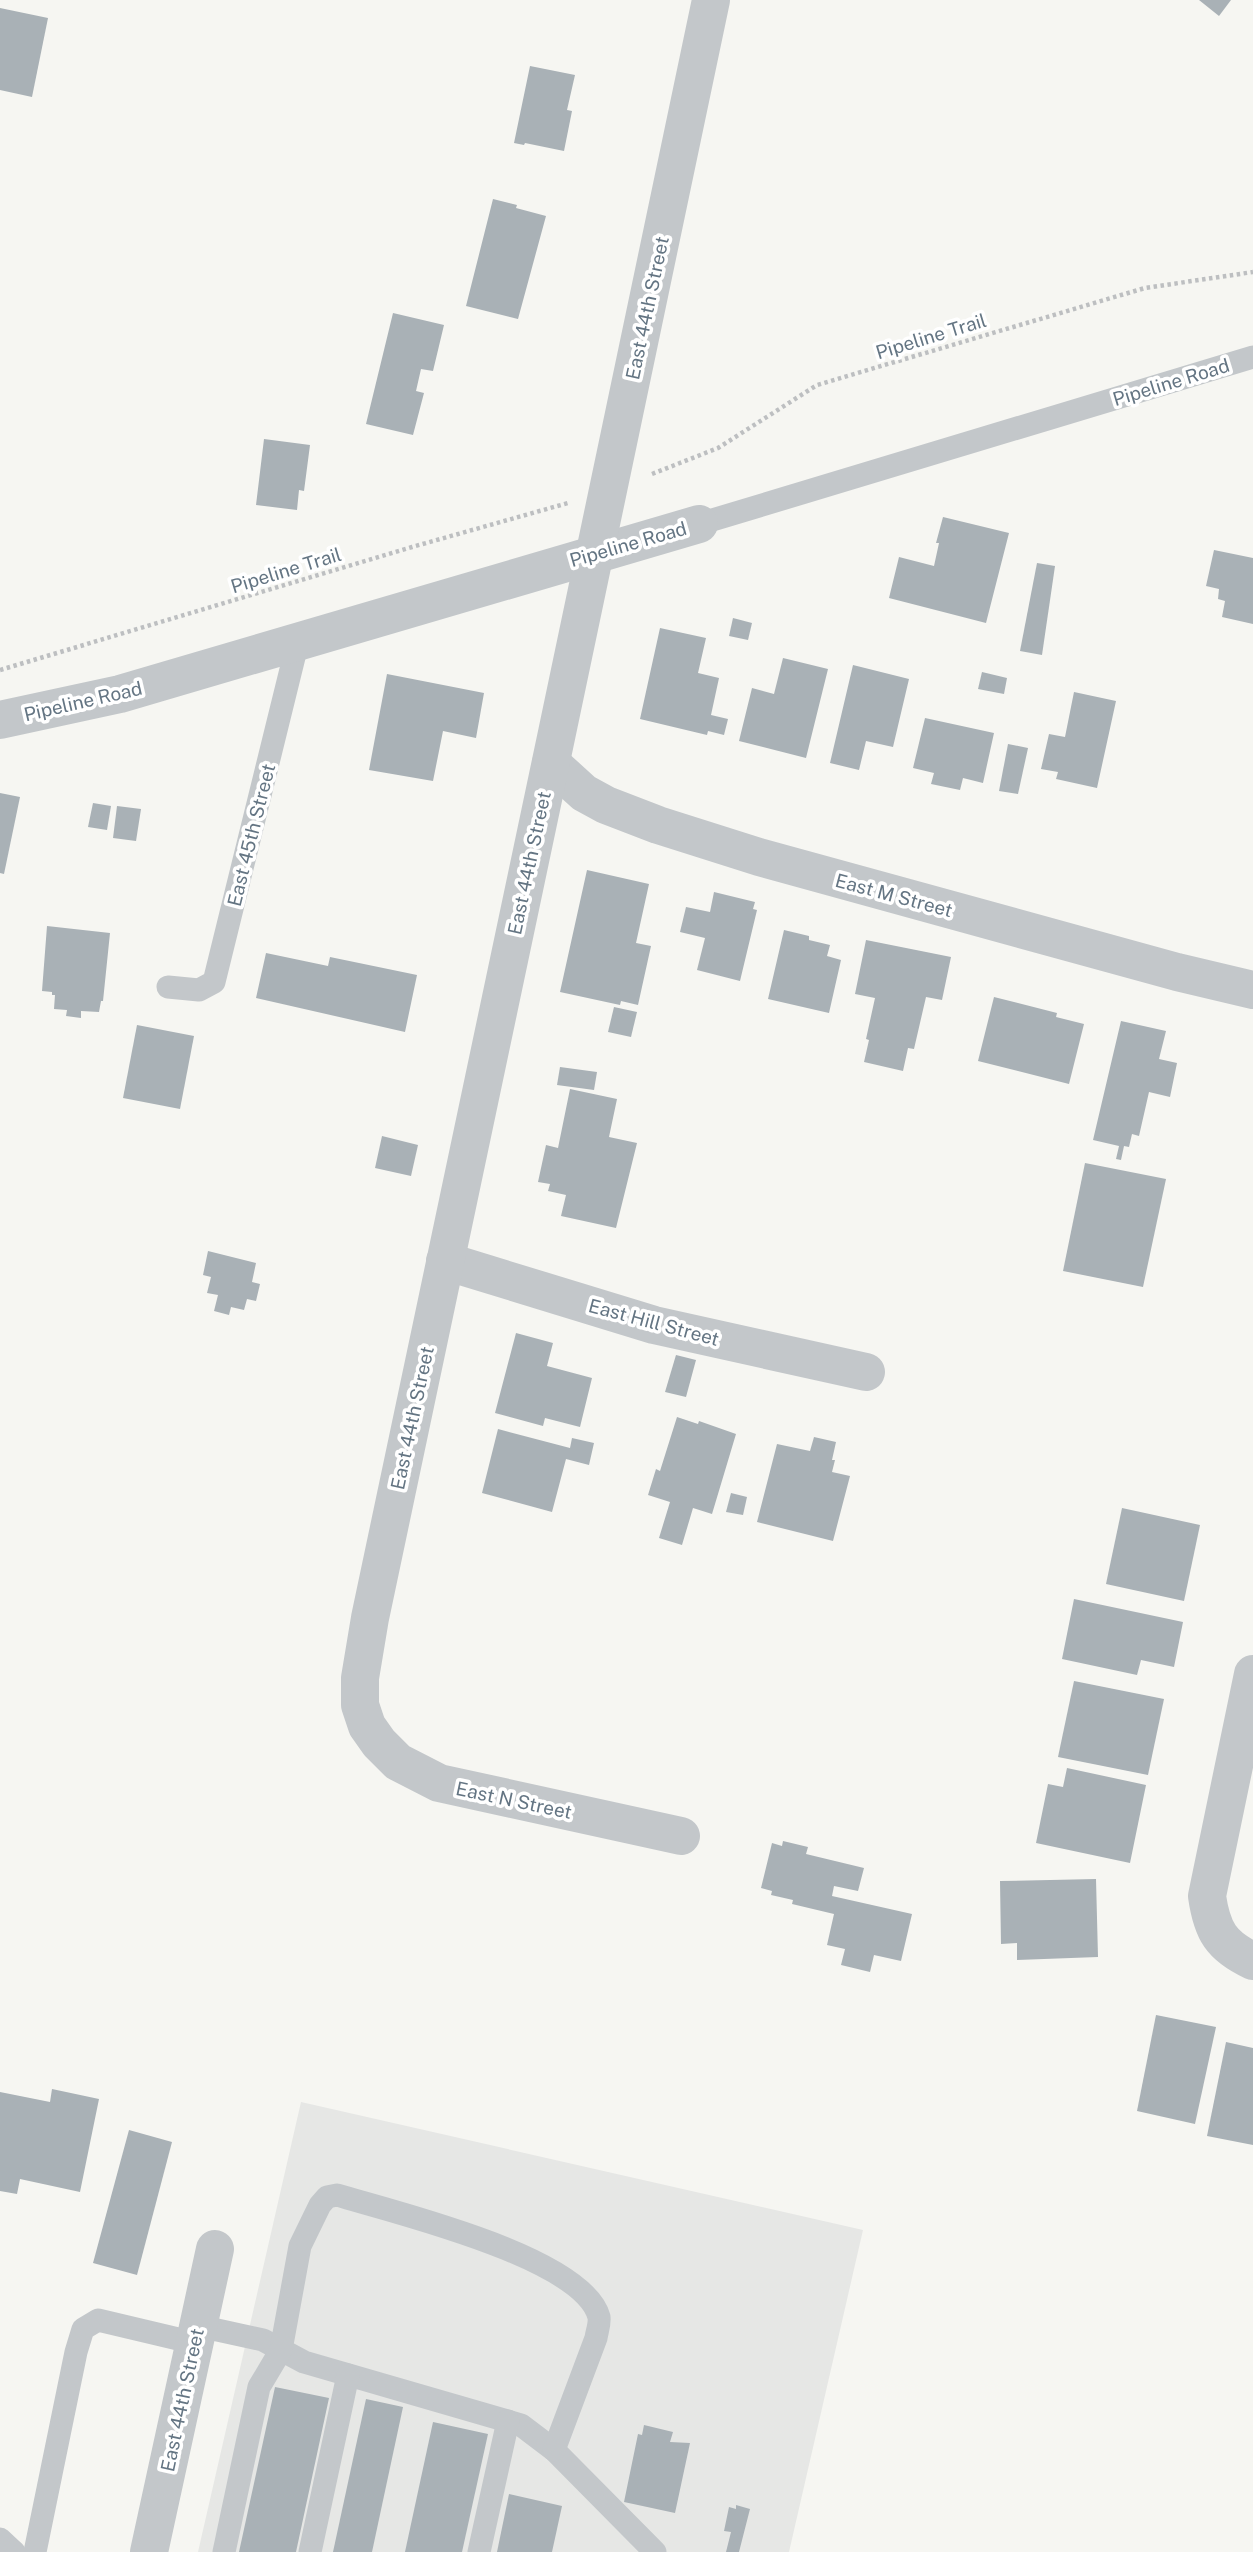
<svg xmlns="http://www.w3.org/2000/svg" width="1253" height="2552" viewBox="0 0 1253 2552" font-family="'Public Sans',sans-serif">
<rect width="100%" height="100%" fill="#f6f6f2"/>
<polygon fill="#e6e7e5" points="301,2102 863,2230 789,2552 198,2552"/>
<g fill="#a9b1b6">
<polygon points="1199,0 1231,0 1219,16"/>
<polygon points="0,8 48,18 32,97 0,90"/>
<polygon points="530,66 575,75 567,110 572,111 564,151 525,143 524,145 514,143"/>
<polygon points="493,199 517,205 516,208 546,216 518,319 466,306"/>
<polygon points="393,313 444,325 433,371 421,369 416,391 424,393 413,435 366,424"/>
<polygon points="264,439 310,445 304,491 299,490 297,510 256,505"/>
<polygon points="943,517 1009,533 986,623 889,598 899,557 934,566 939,543 936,543"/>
<polygon points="1214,550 1253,558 1253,624 1222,617 1225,601 1218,599 1219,589 1206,586"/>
<polygon points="1037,563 1055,566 1042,655 1020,651"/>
<polygon points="733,618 752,623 748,640 729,636"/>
<polygon points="660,628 706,638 698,673 719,678 711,715 728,719 724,735 708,731 707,735 640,719"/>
<polygon points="783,658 828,669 806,758 739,741 752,688 774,694"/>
<polygon points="853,665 909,679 893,747 866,741 859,770 830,763"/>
<polygon points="982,672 1007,678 1004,694 978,689"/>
<polygon points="387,674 484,693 476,738 443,731 433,781 369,770"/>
<polygon points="1074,692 1116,701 1097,788 1056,779 1058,772 1041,769 1049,734 1065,737"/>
<polygon points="925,718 994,733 983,783 963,778 960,790 931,784 934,773 913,768"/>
<polygon points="1008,744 1028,748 1018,794 999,791"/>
<polygon points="0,793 20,797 4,874 0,873"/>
<polygon points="93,803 111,806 107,830 88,827"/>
<polygon points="117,806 141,809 136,841 113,838"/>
<polygon points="587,870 649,884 636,943 651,946 638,1005 621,1001 620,1005 560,992"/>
<polygon points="714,892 755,902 753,909 757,910 740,981 697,970 705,938 680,932 686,907 710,912"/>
<polygon points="47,926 110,933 103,1001 101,1001 99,1012 81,1011 81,1018 66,1016 67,1010 54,1009 55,995 52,995 52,992 42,991"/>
<polygon points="784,930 809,936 809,940 830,945 827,956 841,960 829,1013 768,999"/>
<polygon points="866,940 951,957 942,1000 926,997 914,1049 908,1048 903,1071 864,1062 869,1040 866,1039 875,998 855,994"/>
<polygon points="266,953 328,966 330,957 417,975 405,1032 256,998"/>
<polygon points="994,997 1057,1013 1056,1017 1084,1024 1069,1084 978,1061"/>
<polygon points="614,1007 637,1012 631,1037 608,1032"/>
<polygon points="1121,1021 1166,1031 1159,1059 1177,1063 1170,1097 1149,1092 1139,1136 1132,1134 1129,1147 1124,1146 1121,1160 1116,1159 1119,1146 1093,1140"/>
<polygon points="137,1025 194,1036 180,1109 123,1098"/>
<polygon points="560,1067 597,1072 594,1090 557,1085"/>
<polygon points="570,1089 617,1099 609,1137 637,1143 616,1228 561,1216 566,1195 548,1191 550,1184 538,1182 546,1145 558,1148"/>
<polygon points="382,1136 418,1145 411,1176 375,1168"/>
<polygon points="1085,1163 1166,1179 1143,1287 1063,1271"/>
<polygon points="208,1251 256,1263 252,1282 260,1284 256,1301 247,1299 244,1310 231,1307 229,1315 214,1311 218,1295 207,1293 211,1277 203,1275"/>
<polygon points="516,1333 553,1343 547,1366 592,1378 580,1427 545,1418 543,1426 495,1413"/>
<polygon points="676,1355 696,1360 686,1397 665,1392"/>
<polygon points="677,1417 698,1424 699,1421 736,1434 712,1514 693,1508 682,1545 659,1538 670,1502 648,1495 656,1469 660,1471"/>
<polygon points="498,1429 570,1448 572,1438 594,1443 589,1465 566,1459 552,1512 482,1493"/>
<polygon points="814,1437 836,1442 832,1460 835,1460 832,1472 850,1476 833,1541 757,1522 777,1444 810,1451"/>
<polygon points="731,1493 747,1497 743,1515 726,1512"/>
<polygon points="1122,1508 1200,1525 1184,1601 1106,1584"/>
<polygon points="1074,1599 1183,1622 1174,1667 1141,1660 1137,1675 1062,1659"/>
<polygon points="1074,1681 1164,1699 1148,1775 1058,1757"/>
<polygon points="1067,1768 1146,1785 1130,1863 1036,1843 1048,1784 1063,1787"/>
<polygon points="783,1841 808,1847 806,1854 864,1868 858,1891 834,1886 832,1896 912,1914 901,1961 874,1955 870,1972 841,1965 845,1949 827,1945 834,1914 792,1904 793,1900 771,1895 772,1891 761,1888 772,1843 782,1846"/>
<polygon points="1096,1879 1098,1957 1017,1960 1017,1943 1001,1944 1000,1881"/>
<polygon points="1156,2015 1216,2027 1195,2124 1137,2111"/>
<polygon points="1226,2042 1253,2048 1253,2145 1207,2136"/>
<polygon points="52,2089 99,2099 80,2192 20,2179 17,2194 0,2191 0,2092 50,2102"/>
<polygon points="129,2130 172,2142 137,2275 93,2263"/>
<polygon points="275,2387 329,2398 296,2552 239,2552"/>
<polygon points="366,2399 403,2407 372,2552 333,2552"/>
<polygon points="433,2422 488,2434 462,2552 405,2552"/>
<polygon points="644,2425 673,2432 670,2442 690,2443 675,2513 624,2502 638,2434 642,2435"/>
<polygon points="509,2494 562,2506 552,2552 497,2552"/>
<polygon points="736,2505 750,2509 739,2552 726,2552 731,2532 724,2531 729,2507 736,2509"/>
</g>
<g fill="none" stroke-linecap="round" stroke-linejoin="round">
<g stroke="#bdbfc1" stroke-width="4.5" stroke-dasharray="3.5 3.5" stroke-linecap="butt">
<polyline points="652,474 718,448 817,385 1145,288 1253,272"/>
<polyline points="0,670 412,547 568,503"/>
</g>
<g stroke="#c3c7ca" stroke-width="23">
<polyline points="699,524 1253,357"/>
<polyline points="168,987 199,990 214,982 298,641"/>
<polyline points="199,2326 263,2340 304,2362 521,2425 554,2450 655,2552"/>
<polyline points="0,2539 14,2552"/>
<polyline points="35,2552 76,2352 83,2329 98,2320 195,2343"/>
<path d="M224,2552L259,2387L281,2350L300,2246L320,2205L327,2197L337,2195C393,2212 583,2257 599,2317C600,2324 597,2331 596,2338L554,2450"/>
<polyline points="310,2552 348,2375"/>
<polyline points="479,2552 508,2421"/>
</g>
<g stroke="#c3c7ca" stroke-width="38">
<polyline points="0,720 120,694 699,524"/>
<polyline points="551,763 584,793 606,805 658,825 759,857 1177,972 1253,990"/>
<polyline points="445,1261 654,1325 866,1372"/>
<path d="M1253,1674L1207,1896C1212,1931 1221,1946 1253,1961"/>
<path d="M681,1836L439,1783L398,1762L379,1743L367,1726L360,1705V1678L370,1618C483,1078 599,540 711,0"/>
<polyline points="149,2552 215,2249"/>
</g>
</g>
<g text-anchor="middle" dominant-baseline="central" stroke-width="7" stroke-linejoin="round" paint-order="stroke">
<g font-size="19" fill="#647583" stroke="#fff">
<text transform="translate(647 308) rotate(-78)">East 44th Street</text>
<text transform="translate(931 336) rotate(-17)">Pipeline Trail</text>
<text transform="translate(1171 382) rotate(-17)">Pipeline Road</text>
<text transform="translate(628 544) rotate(-16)">Pipeline Road</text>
<text transform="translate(286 570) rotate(-17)">Pipeline Trail</text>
<text transform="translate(83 701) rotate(-13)">Pipeline Road</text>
<text transform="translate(251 835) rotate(-76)">East 45th Street</text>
<text transform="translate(529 863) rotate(-78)">East 44th Street</text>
<text transform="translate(894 895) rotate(15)">East M Street</text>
<text transform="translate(654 1322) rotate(15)">East Hill Street</text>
<text transform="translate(412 1418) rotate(-78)">East 44th Street</text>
<text transform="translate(514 1800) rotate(12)">East N Street</text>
<text transform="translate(182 2400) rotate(-78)">East 44th Street</text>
</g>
</g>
</svg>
